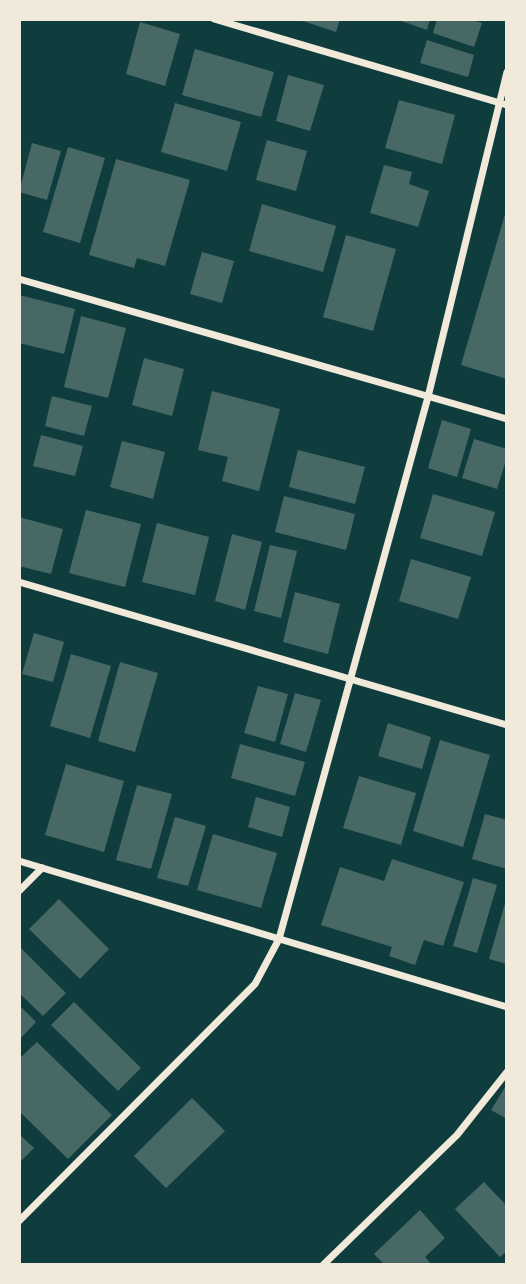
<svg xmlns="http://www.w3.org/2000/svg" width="526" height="1284" viewBox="0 0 526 1284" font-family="'Public Sans',sans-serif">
<rect width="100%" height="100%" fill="#0f3d3e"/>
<g fill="#486865">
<polygon points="297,19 340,19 336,32"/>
<polygon points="396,19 430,19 427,30"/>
<polygon points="437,19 469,19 482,23 474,47 433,33"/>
<polygon points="140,22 180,34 165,86 126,74"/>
<polygon points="427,40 474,55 468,77 420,63"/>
<polygon points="195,49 274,72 261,117 182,95"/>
<polygon points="288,75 324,85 310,131 276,121"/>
<polygon points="399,100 455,115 442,164 385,148"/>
<polygon points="175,103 241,122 227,171 161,152"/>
<polygon points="267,140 307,151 296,191 256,180"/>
<polygon points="32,143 61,151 47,200 19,192"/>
<polygon points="68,147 105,158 80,243 43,232"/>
<polygon points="116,159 190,180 165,266 137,258 134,268 89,255"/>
<polygon points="384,165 412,172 409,184 429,191 418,227 370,213"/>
<polygon points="262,204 336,226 323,272 249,251"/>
<polygon points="506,211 507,211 507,379 461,365"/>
<polygon points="346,235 396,249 373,331 323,317"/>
<polygon points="202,252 234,261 222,303 190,294"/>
<polygon points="19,295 75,309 64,354 19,343"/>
<polygon points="81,316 126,328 108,398 64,387"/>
<polygon points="144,358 184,369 172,416 132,405"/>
<polygon points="212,391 280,409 259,491 222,481 228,457 198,450"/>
<polygon points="52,396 92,406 84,436 45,426"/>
<polygon points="442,420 471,429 457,477 428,468"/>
<polygon points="41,435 83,446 75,476 33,466"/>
<polygon points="474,439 507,449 507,457 497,489 462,478"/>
<polygon points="122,441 165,452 153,499 110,487"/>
<polygon points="298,450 365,467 355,504 289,487"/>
<polygon points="433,494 495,512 482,556 420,538"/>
<polygon points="284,496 355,514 346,550 275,532"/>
<polygon points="86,510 141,524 125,587 69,573"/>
<polygon points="19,517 63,529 51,574 19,566"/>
<polygon points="157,523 209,537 195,595 142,582"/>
<polygon points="232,534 262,542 245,610 215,601"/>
<polygon points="270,545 297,551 281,618 254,611"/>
<polygon points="411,559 471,577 458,619 399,601"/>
<polygon points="295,592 340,604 328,654 283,642"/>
<polygon points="34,633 64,642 53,682 22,674"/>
<polygon points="71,654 111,666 90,738 50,726"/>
<polygon points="120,662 158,673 135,752 98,741"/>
<polygon points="258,686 288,694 275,742 244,733"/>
<polygon points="295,693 321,700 306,752 280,744"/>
<polygon points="388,723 431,737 422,769 378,756"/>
<polygon points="440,740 490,755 463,847 413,831"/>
<polygon points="240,744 305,762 295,796 231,778"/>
<polygon points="66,764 124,781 104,852 45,835"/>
<polygon points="359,776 416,793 401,845 343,828"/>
<polygon points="137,785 172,794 151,869 116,860"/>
<polygon points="256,797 290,807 282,837 248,827"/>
<polygon points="485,814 507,820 507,869 472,859"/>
<polygon points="175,817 206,826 188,886 157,878"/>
<polygon points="213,834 277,853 261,908 197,890"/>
<polygon points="392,859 464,882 443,946 424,940 415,965 389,956 392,947 321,925 340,867 384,881"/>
<polygon points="473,878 497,885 477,953 453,946"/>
<polygon points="59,899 109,949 80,979 29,929"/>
<polygon points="506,900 507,900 507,964 489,959"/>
<polygon points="19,946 66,993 43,1016 19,993"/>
<polygon points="74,1002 141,1068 118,1091 51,1025"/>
<polygon points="19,1005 36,1022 19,1040"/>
<polygon points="37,1042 112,1115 68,1159 19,1111 19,1059"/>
<polygon points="507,1084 507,1119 491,1110"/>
<polygon points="192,1098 225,1131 166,1188 134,1156"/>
<polygon points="19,1134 34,1148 19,1163"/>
<polygon points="484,1182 507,1206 507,1251 500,1257 455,1209"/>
<polygon points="420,1210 445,1238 425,1257 432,1265 385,1265 374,1254"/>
</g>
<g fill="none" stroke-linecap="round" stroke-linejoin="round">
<g stroke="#f1e9da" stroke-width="7">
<polyline points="214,19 507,105"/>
<polyline points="19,279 507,419"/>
<polyline points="19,582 507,725"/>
<polyline points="19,861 507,1007"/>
<polyline points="19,891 42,868"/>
<polyline points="19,1221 255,984 279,939 428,397 507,72"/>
<polyline points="323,1265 457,1135 507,1072"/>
</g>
</g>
<rect width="526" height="1284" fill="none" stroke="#f1e9da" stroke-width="42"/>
</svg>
